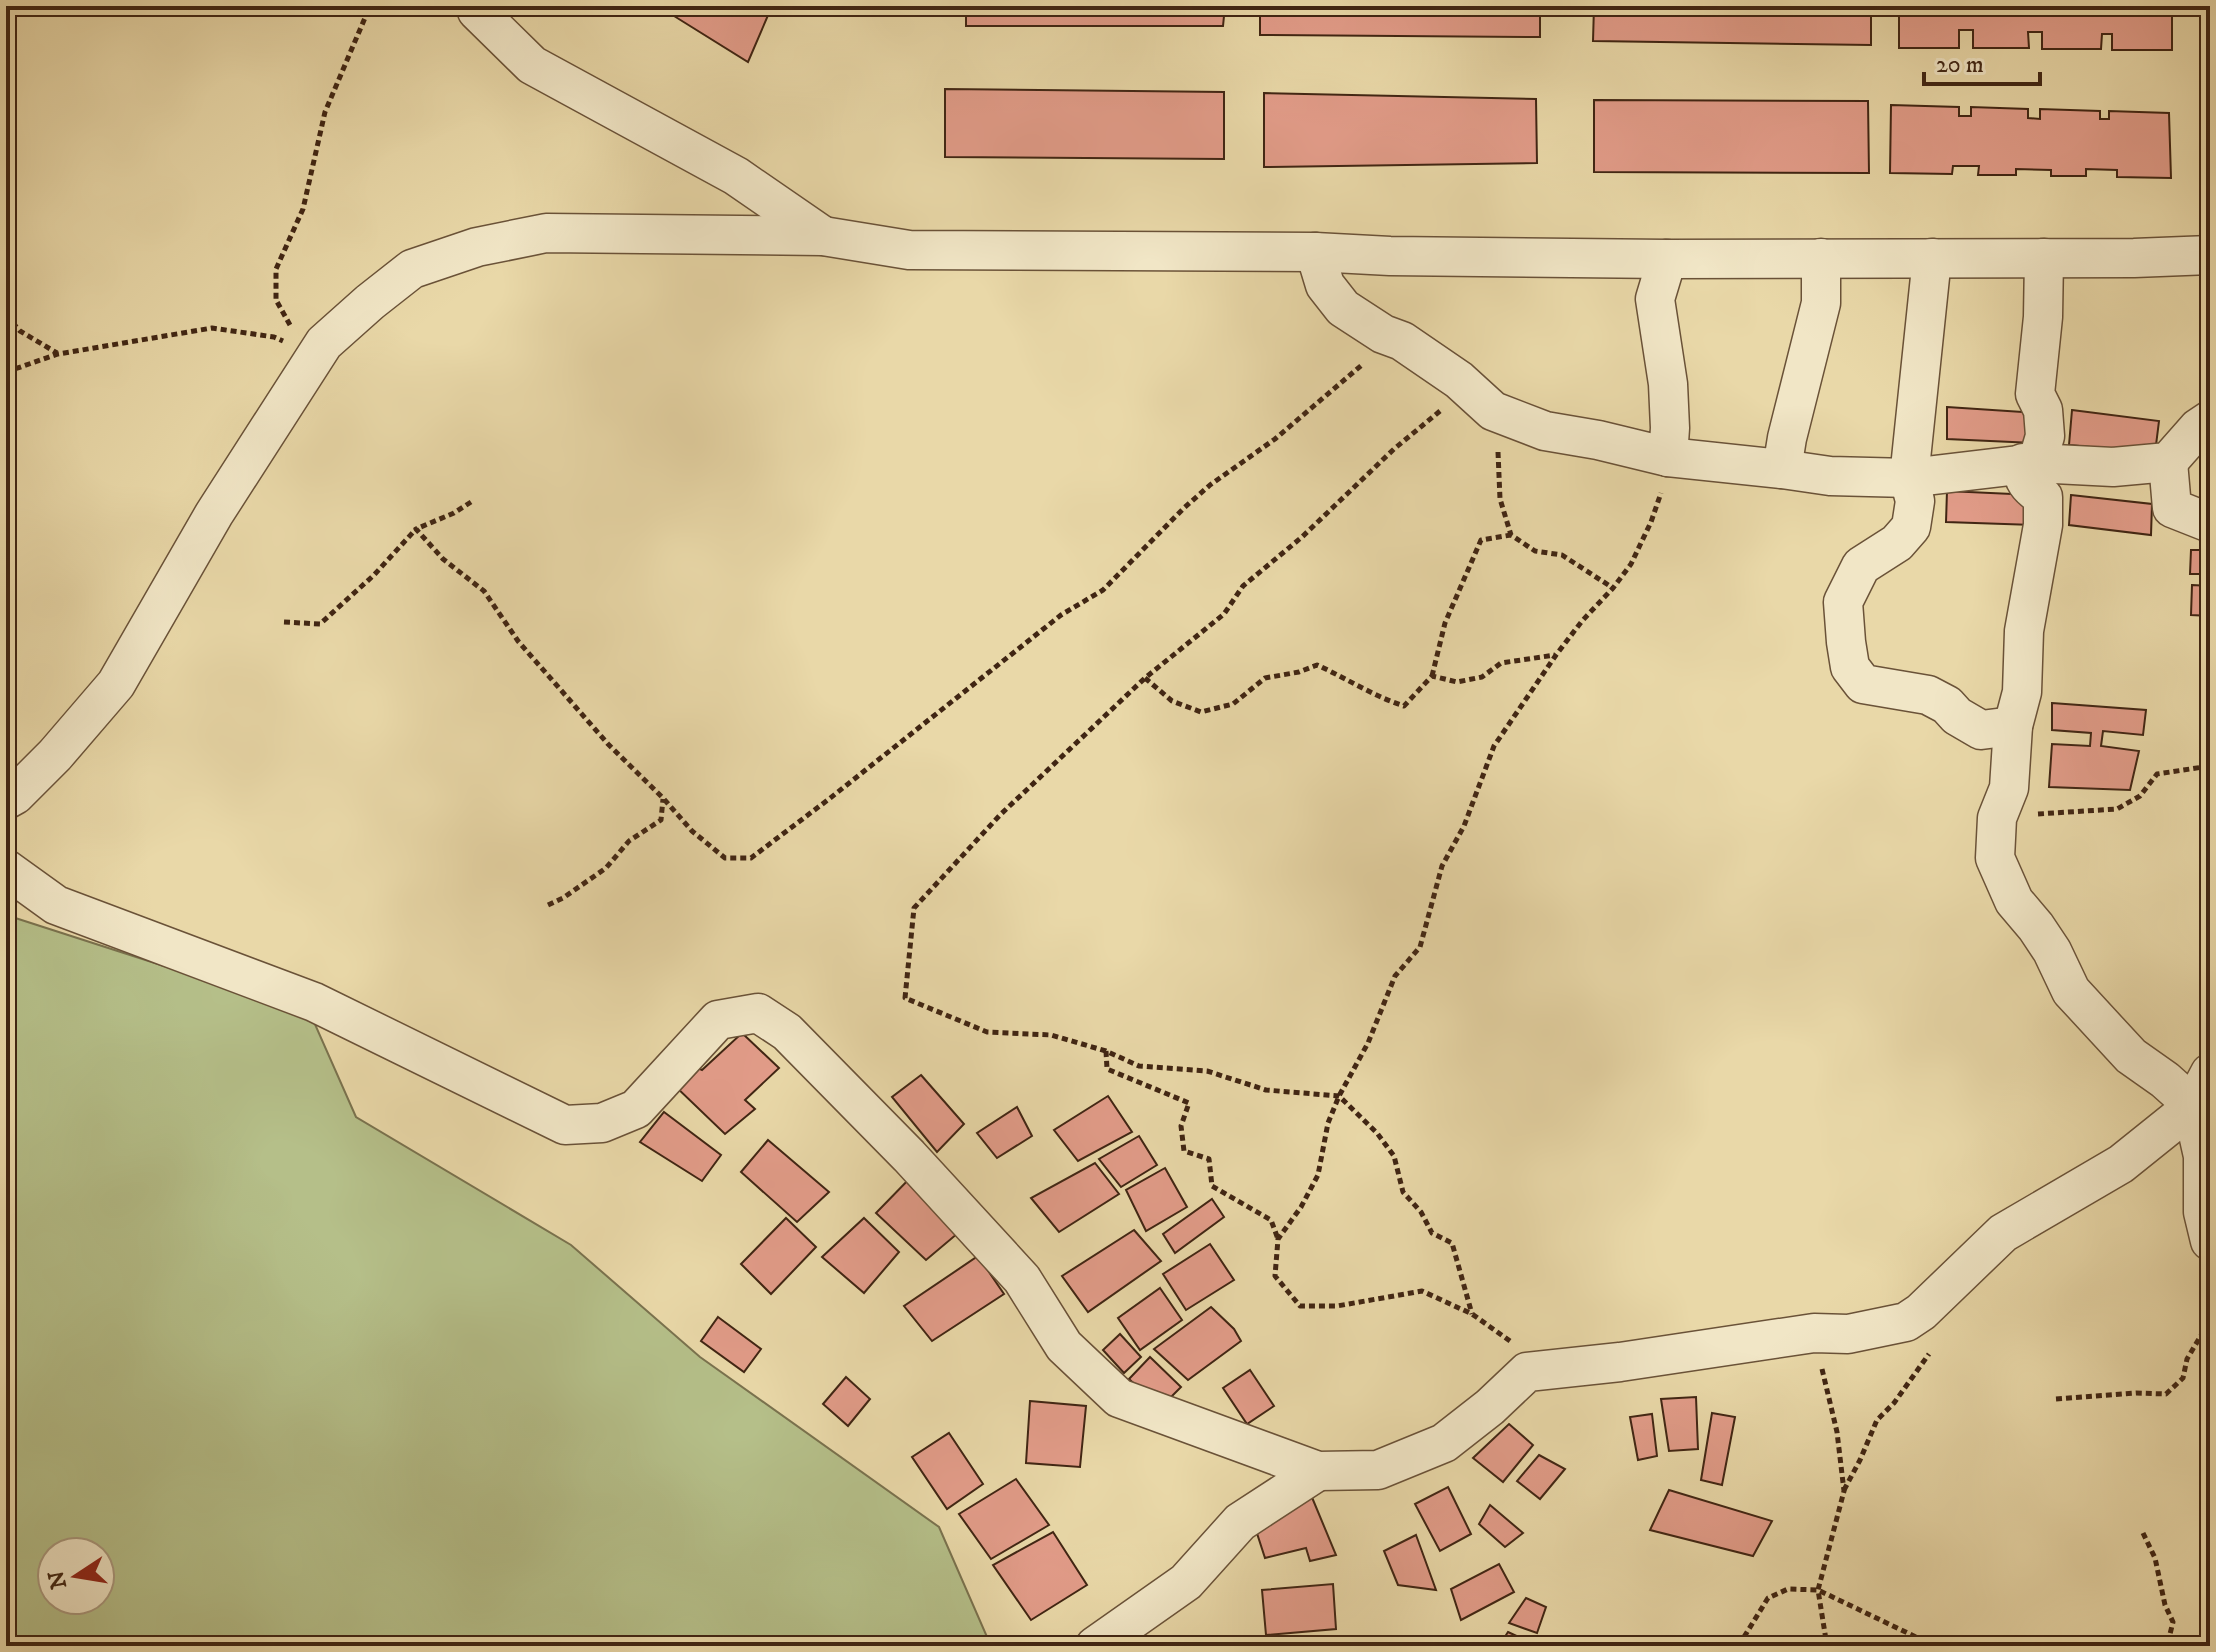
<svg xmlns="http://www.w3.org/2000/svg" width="2216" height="1652" viewBox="0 0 2216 1652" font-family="'IM FELL DW Pica',serif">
<rect width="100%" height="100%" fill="#e9d8a8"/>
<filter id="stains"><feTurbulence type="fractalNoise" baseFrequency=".0025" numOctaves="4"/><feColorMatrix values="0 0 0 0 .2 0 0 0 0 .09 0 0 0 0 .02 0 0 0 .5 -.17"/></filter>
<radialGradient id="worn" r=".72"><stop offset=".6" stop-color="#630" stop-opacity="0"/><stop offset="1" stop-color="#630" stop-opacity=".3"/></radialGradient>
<path fill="#b5bf89" stroke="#7a724e" stroke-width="2" fill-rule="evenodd" d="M6,915L310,1013L356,1117L571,1245L700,1357L939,1527L991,1646H6ZM52,1552H100V1600H52Z"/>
<g fill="#e29c89" stroke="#402513" stroke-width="2">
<polygon points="679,6 772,6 748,62 674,16"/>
<polygon points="966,6 1225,6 1223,26 966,26"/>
<polygon points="1260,6 1540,6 1540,37 1260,35"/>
<polygon points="1594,6 1871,6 1871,45 1593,41"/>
<polygon points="1899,6 2172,6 2172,50 2112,50 2112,34 2102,34 2101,49 2042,49 2042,32 2028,32 2029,48 1973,48 1973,30 1959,30 1959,48 1899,48"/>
<polygon points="945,89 1224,92 1224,159 945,157"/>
<polygon points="1264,93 1536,99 1537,163 1264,167"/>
<polygon points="1594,100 1868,101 1869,173 1594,172"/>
<polygon points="1891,105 1959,107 1959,116 1971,116 1971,107 2028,109 2028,118 2040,119 2040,109 2100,111 2100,119 2109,119 2109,111 2169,113 2171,178 2117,177 2117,170 2086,169 2086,176 2051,176 2051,170 2016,169 2016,175 1978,175 1979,166 1953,166 1952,174 1890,173"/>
<polygon points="1947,407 2036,413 2036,443 1947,439"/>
<polygon points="2072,410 2159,421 2155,453 2069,445"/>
<polygon points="2209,452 2210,452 2210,506 2203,505"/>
<polygon points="1947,491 2036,495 2035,525 1946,522"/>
<polygon points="2071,495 2152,504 2151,535 2069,525"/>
<polygon points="2191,550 2210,550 2210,574 2190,574"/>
<polygon points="2192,585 2210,586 2210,616 2191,615"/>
<polygon points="2052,703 2146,710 2143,735 2103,731 2101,746 2139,751 2130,790 2049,787 2052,744 2090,746 2091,733 2052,730"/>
<polygon points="742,1033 779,1068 745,1100 755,1109 725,1134 674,1085 692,1065 702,1070"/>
<polygon points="921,1075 964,1124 937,1152 892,1097"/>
<polygon points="1108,1096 1132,1132 1078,1161 1054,1130"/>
<polygon points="1017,1107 1032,1136 997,1158 977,1133"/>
<polygon points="664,1112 721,1155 702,1181 640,1142"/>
<polygon points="1139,1136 1157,1165 1121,1187 1099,1159"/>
<polygon points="768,1140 829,1192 797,1222 741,1172"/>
<polygon points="1095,1163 1119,1194 1059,1232 1031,1198"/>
<polygon points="1165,1168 1187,1207 1146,1231 1126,1190"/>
<polygon points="914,1174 964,1228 926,1260 876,1213"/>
<polygon points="1212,1199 1224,1217 1175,1253 1163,1234"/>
<polygon points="786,1218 816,1247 771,1294 741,1264"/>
<polygon points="864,1218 899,1252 864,1293 822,1257"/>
<polygon points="1134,1230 1161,1261 1088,1312 1062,1276"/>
<polygon points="1210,1244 1234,1280 1186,1310 1163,1274"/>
<polygon points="978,1256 1004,1294 932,1341 904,1306"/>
<polygon points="1160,1288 1182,1320 1140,1350 1118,1318"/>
<polygon points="1211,1307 1234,1329 1241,1341 1188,1380 1154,1349"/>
<polygon points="718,1317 761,1349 744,1372 701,1341"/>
<polygon points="1120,1334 1141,1357 1124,1373 1103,1350"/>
<polygon points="1150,1357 1181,1387 1160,1408 1129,1379"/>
<polygon points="1250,1370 1274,1406 1247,1424 1223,1388"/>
<polygon points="846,1377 870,1399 848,1426 823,1404"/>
<polygon points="1696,1397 1698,1449 1669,1451 1661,1399"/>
<polygon points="1030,1401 1086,1406 1080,1467 1026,1463"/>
<polygon points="1712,1413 1735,1417 1722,1485 1701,1480"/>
<polygon points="1652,1414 1657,1456 1638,1460 1630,1417"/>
<polygon points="1509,1424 1533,1445 1503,1482 1473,1458"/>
<polygon points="949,1433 983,1484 947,1509 912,1457"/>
<polygon points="1539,1455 1565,1469 1540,1499 1517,1481"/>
<polygon points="1016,1479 1049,1525 991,1559 959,1514"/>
<polygon points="1448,1487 1471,1534 1440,1551 1415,1504"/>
<polygon points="1669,1490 1772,1521 1753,1556 1650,1530"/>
<polygon points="1311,1495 1336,1555 1310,1561 1306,1548 1265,1558 1253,1521"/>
<polygon points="1490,1505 1523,1533 1505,1547 1479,1524"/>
<polygon points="1053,1532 1087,1585 1031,1620 993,1565"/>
<polygon points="1416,1535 1436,1590 1398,1585 1384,1551"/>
<polygon points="1499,1564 1514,1592 1461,1620 1451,1589"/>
<polygon points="1333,1584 1336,1629 1266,1635 1262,1590"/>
<polygon points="1526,1598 1546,1607 1537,1633 1509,1623"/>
<polygon points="1508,1632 1538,1646 1499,1646"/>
</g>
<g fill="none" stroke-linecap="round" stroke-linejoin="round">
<defs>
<g id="minor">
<polyline points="476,6 477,11 532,65 736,176 823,236"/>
<polyline points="1315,252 1325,285 1343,308 1383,334 1402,341 1459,380 1493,411 1545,431 1598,440 1668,457 1670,428 1668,384 1655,299 1667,259"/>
<polyline points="1668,457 1782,469 1787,438 1821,303 1821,258"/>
<polyline points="2168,462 2172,508 2210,523"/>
<path d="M2023,463C2021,480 2029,488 2043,497V525L2024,631L2022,692L2013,726L2009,788L1997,818L1995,858L2014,901L2036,927L2052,951L2071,991L2131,1056L2165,1080L2184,1097L2192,1107L2203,1156V1212L2210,1241"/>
<polyline points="2035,463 2113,467 2168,462 2198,428 2210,420"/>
<polyline points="1782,469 1830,476 1909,478 1932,258"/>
<polyline points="2013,726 1981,730 1957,716 1947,705 1928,695 1863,684 1850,667 1846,642 1843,602 1861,566 1897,543 1911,527 1915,501 1909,478 2035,463 2040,453 2045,436 2043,410 2035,394 2043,317 2044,258"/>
<polyline points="6,800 15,795 55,755 116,684 214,514 324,343 370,302 412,269 477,247 546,233 823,236 909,250 1315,252 1390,256 1667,259 2134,258 2210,255"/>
<polyline points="6,869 56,905 314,1002 565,1125 602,1123 636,1109 718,1020 758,1013 787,1032 909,1156 1022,1279 1064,1346 1119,1398 1318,1471 1378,1470 1444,1443 1490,1407 1527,1372 1620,1362 1814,1333 1848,1334 1906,1322 1921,1312 2003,1233 2121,1164 2192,1107 2210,1073"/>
<polyline points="1095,1646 1186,1582 1240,1522 1318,1471"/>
</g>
</defs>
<use href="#minor" stroke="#6a5238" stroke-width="41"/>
<g stroke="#402513" stroke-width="5" stroke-dasharray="6 4" stroke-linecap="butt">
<polyline points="6,315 20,331 57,353"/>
<polyline points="290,325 276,300 276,269 303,209 325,112 370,6"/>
<polyline points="6,372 58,354 212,328 274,337 283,341"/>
<polyline points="1440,411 1394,449 1302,537 1243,586 1224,614 1145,678 1000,815 914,908 905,998 987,1032 1051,1035 1106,1051 1139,1066 1207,1071 1266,1090 1339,1096 1377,1133 1394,1156 1403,1192 1421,1212 1432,1233 1452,1243 1472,1314"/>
<polyline points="1498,452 1500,499 1511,535 1535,551 1562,555 1613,588"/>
<polyline points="471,502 454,513 416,529 443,559 484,591 518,641 608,744 663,798 692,831 725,858 751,858 829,799 1061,615 1103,590 1184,508 1210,485 1275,439 1363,364"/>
<polyline points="284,622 320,624 374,575 416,529"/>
<polyline points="1432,676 1445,623 1481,540 1511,535"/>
<path d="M1145,678L1172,701L1201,712L1233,704L1265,678L1299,672L1317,665C1346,678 1373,696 1404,706L1432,676L1457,682L1482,677L1501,663L1555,655"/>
<polyline points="2038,814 2117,809 2140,796 2157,774 2210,766"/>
<polyline points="548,905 563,898 606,868 629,841 661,820 663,799"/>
<polyline points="1106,1051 1107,1069 1189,1103 1181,1126 1184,1151 1209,1159 1212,1186 1271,1220 1278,1239"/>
<polyline points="1510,1341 1472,1314 1422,1291 1337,1306 1300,1306 1275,1276 1278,1239 1301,1207 1318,1175 1328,1123 1339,1096 1368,1043 1395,976 1420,947 1442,866 1464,826 1494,746 1556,655 1582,621 1613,588 1631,564 1651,522 1661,493"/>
<polyline points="1822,1369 1837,1432 1844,1491 1818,1590 1827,1646"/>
<polyline points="2056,1399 2136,1393 2166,1394 2183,1378 2187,1359 2203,1332 2210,1289"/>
<polyline points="1844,1490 1860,1460 1877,1420 1894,1403 1929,1354"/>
<polyline points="2143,1533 2155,1558 2165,1605 2173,1622 2167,1646"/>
<polyline points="1740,1646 1744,1637 1768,1598 1788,1589 1818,1590 1918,1638 1948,1642 1956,1646"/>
</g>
<use href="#minor" stroke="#f1e6c6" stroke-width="38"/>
</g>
<rect width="2216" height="1652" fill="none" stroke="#e9d8a8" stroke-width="32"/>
<rect x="8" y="8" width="2200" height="1636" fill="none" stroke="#402513" stroke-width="4"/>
<rect x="16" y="16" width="2184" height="1620" fill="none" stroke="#402513" stroke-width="2"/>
<g transform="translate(76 1576) rotate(258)"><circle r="38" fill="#f1e6c6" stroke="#aa997e" stroke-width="2"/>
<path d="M0-6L14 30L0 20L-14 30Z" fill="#8f2418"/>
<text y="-12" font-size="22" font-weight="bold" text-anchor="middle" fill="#402513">N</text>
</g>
<path d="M1924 72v12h116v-12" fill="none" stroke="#402513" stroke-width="4"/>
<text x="1936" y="72" font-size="24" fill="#402513" stroke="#f1e6c6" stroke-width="6" paint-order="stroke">20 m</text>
<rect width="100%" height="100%" filter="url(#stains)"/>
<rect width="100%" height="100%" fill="url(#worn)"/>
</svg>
